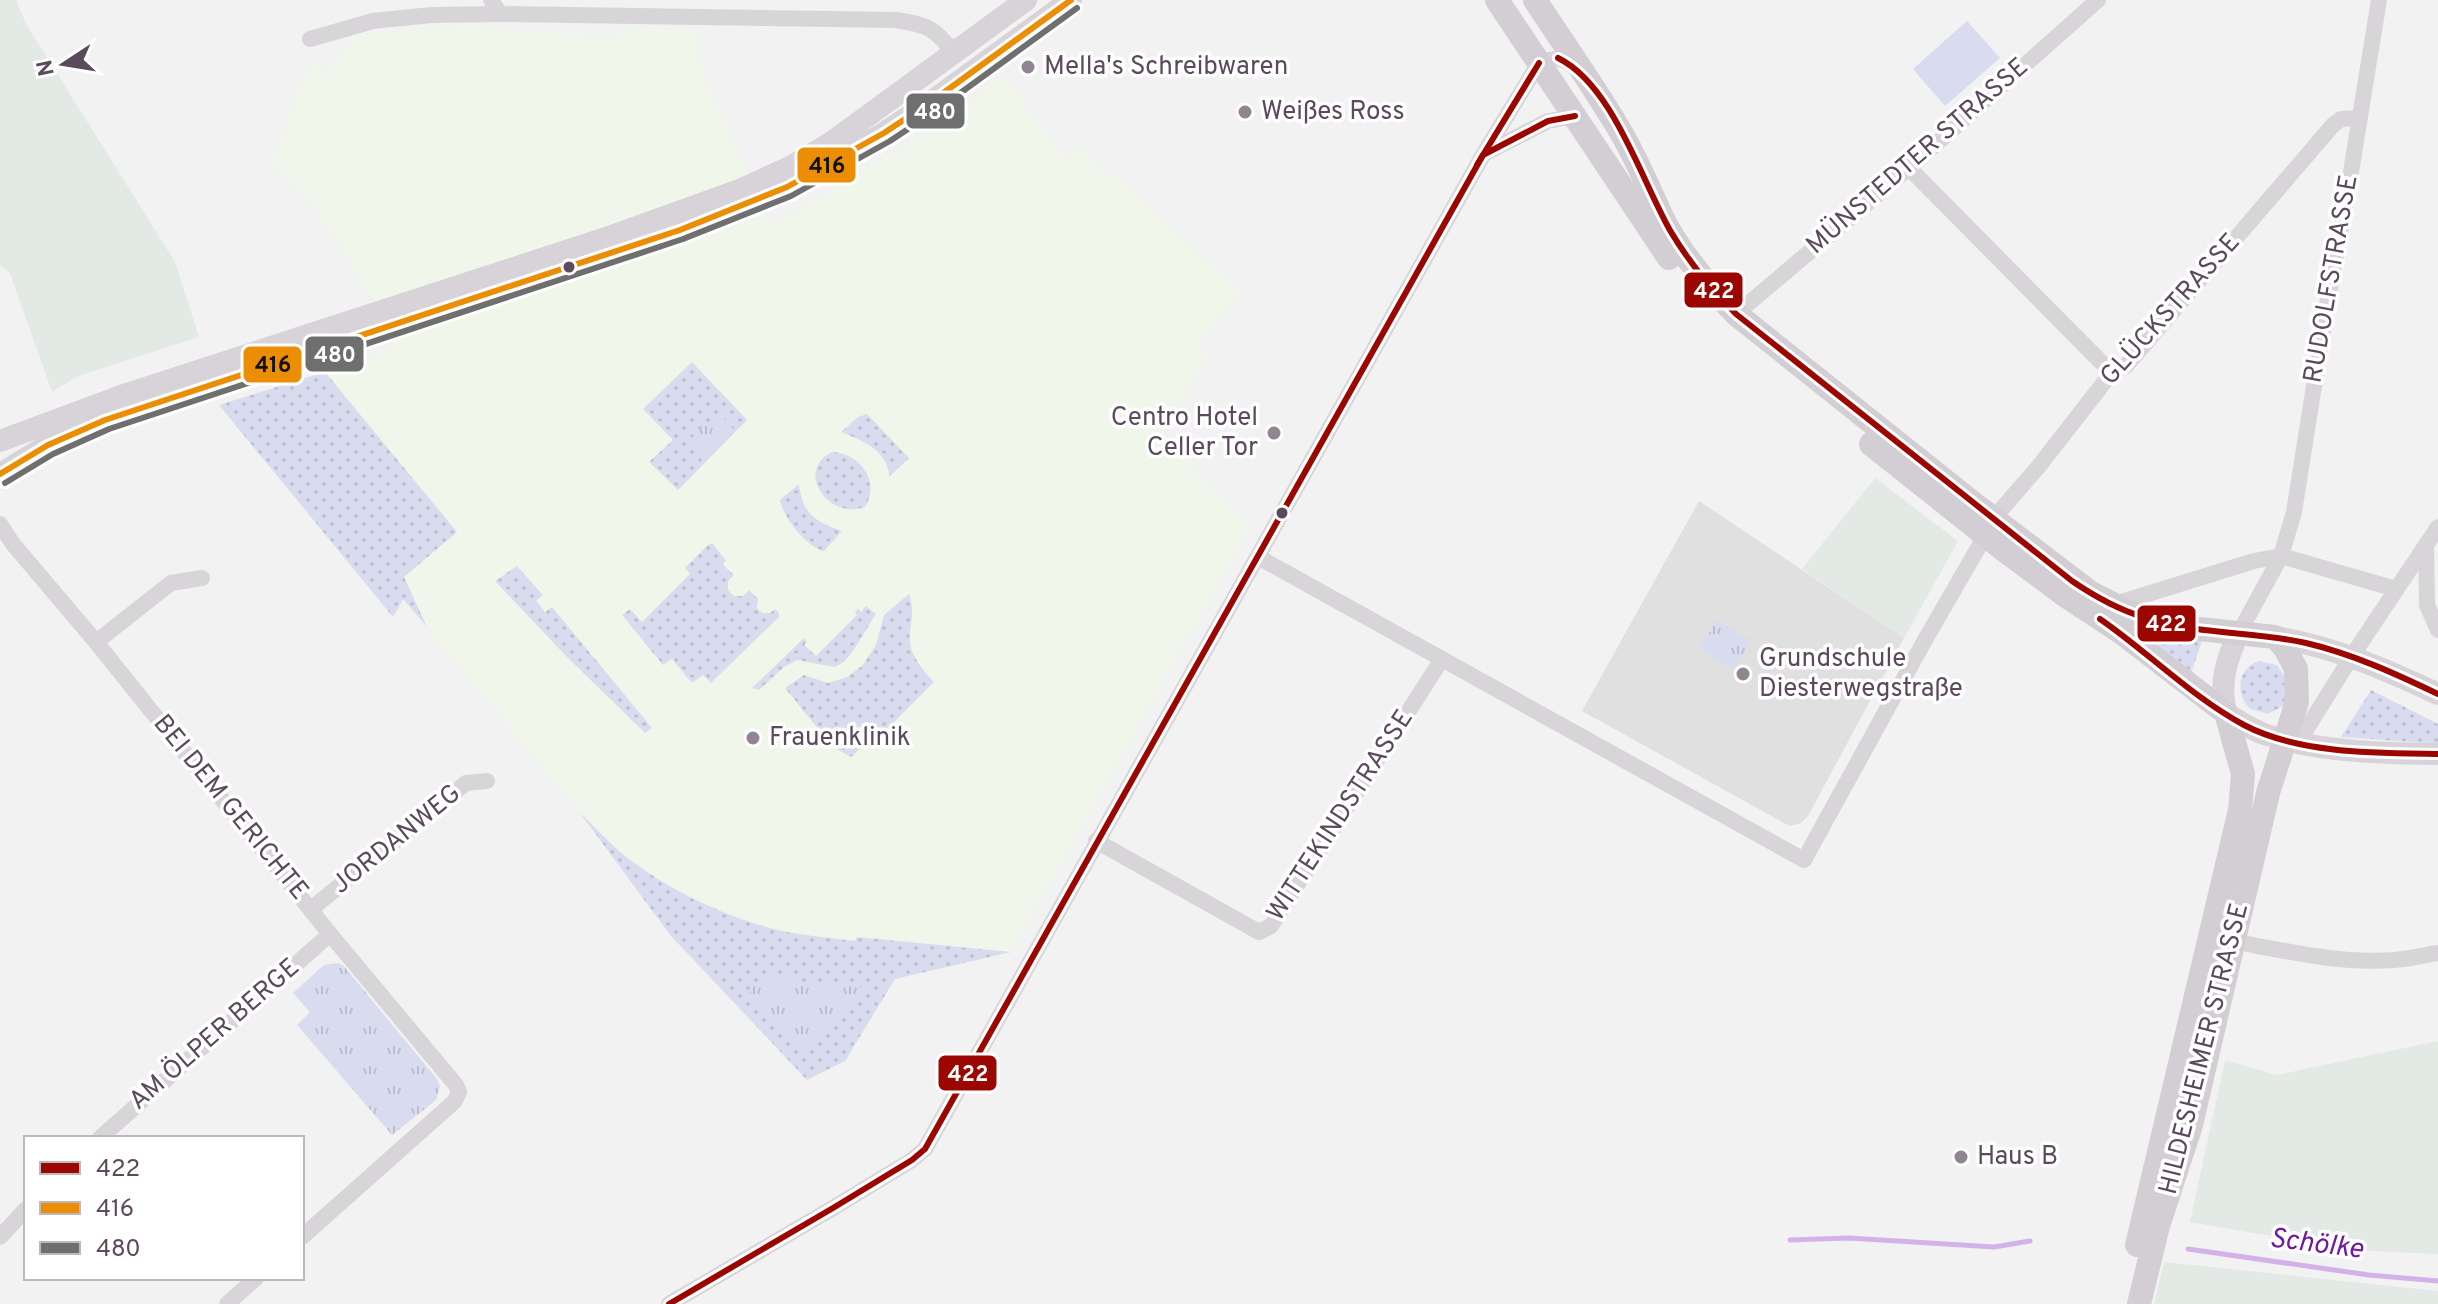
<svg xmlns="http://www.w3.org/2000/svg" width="2438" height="1304" viewBox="0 0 2438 1304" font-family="Overpass,sans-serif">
<defs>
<pattern id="grass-dots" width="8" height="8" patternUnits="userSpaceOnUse" patternTransform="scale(2)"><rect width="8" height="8" fill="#d9dcef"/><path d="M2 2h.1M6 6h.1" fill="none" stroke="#bcbecf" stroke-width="1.8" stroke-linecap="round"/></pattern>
<pattern id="park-tufts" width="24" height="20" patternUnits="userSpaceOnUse" patternTransform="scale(2)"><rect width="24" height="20" fill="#d9dcef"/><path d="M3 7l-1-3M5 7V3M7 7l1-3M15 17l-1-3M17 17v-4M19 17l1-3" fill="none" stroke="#bcbecf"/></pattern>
</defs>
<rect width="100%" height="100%" fill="#f2f2f2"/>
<g fill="#e3e9e4">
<polygon points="0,0 16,0 26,24 175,262 199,337 78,376 52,392 10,273 0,265"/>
<polygon points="1875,478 1958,541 1904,638 1802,569"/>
<polygon points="2438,1041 2438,1254 2351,1250 2190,1222 2225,1060 2277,1075"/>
<polygon points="2164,1262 2438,1291 2438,1304 2154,1304"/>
</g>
<polygon fill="#e1e0e1" points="1699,501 1904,638 1808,816 1801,823 1790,826 1784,823 1582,711"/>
<polygon fill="#f0f6ea" points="474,26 546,34 618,36 627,29 700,31 699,62 770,225 813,202 919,136 1003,77 1013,87 1064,159 1081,147 1241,292 1195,347 1208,357 1185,395 1154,426 1251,526 1011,952 857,937 856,941 788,932 762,925 706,904 653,875 625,855 580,813 427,627 312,375 394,348 367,293 329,226 267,162 277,151 312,57 321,70 335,60 352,40 364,35 413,29"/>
<g fill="url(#grass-dots)">
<polygon points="692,362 747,420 678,490 649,462 673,440 643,409"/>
<polygon points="325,372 457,532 404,577 427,627 403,599 393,617 219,405"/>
<path d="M867,414L909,458L889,477C889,451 862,440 841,432L858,417Z"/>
<path d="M832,452C860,453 881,482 865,507C828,521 794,470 832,452Z"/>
<path d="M799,484C802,514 816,522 842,531L824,551C806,547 783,517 780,500Z"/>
<polygon points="709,544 713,544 726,561 722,564 734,575 728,581 728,590 734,596 743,596 749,590 758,599 757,608 762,613 770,613 775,609 779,613 779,617 711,683 703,675 692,683 672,659 663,665 622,615 630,609 642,622 690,574 685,568"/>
<polygon points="517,566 543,595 536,601 545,612 552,607 652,728 645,733 567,657 495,581"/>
<path d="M909,594C914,608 912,617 910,632C907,652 921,668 934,682L879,737L867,742L851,757L833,747L785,688L804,675L828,683L847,677L862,666L876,645L884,615Z"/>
<polygon points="866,606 876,614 853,651 844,662 834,667 797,660 784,667 759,690 752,688 804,638 807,642 804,645 816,656 857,615 855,612 858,609 861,612"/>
<polygon points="2143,629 2202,641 2190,676 2139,634"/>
<path d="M2259,661L2277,665L2287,680L2285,705L2268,714L2250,709C2235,694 2237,668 2259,661Z"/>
<polygon points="2371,690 2438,724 2438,744 2341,737"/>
<path d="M580,813C595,827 609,843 625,856C671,892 731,920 787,932C810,936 833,938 855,941L857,937L1011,952L895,979L845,1061L807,1080L671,936Z"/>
</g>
<g fill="url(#park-tufts)">
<polygon points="719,413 735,431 702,460 687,442"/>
<polygon points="1717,620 1751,640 1734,670 1699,649"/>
<polygon points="337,963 343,965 437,1079 440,1086 436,1100 392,1135 297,1025 310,1012 293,993 324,965"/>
<polygon points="766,973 822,986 867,987 808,1051 749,992"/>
</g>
<polygon fill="#d9dcef" points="1967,21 2000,58 1945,106 1913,69"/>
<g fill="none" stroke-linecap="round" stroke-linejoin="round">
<g stroke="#d5b1e9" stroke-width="5">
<polyline points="1790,1240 1849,1238 1994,1247 2030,1241"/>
<polyline points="2188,1249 2369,1275 2438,1281"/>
</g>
<g stroke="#d8d5d9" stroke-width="16">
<path d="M491,0L500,14L896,20C927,25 934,27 954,53"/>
<polyline points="310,39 373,21 431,15 500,14"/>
<polyline points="1484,154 1548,121 1575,116"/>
<polyline points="1909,168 2100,361 2113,371"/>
<polyline points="1736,314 1909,168 2098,0"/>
<polyline points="1993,519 2039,466 2113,371 2126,366 2333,125 2341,119 2359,118"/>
<polyline points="0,524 13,544 96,642 330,934 456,1085 459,1092 455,1101 302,1237"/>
<polyline points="2426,545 2427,605 2438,630"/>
<polyline points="1258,557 1804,860 1925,640 1985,536"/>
<polyline points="2112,605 2254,561 2281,556 2396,589"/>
<polyline points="2239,633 2281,556 2294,512 2327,304 2350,178 2379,0"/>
<polyline points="96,642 171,583 202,578"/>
<polyline points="2284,740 2304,733 2352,656 2438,527"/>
<polyline points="1096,841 1259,932 1271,926 1442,659"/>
<polyline points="311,909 466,783 487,781"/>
<path d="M2232,941C2286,951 2339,964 2394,960C2409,959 2424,955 2438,953"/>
<polyline points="100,1138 330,934"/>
<polyline points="0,1237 26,1209"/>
<polyline points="227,1304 256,1278"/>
<path d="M669,1304L833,1208L912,1160L925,1149L1483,155L1539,63C1556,57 1565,57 1577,69"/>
</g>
<g stroke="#d8d3d8" stroke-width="22">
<polyline points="0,441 121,396 603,239 742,189 792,166 832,142 1026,0"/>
<polyline points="0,474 48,445 105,420 680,230 787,187 884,133 935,99 1071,0"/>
<path d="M2239,633C2226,660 2219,683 2226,713C2238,721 2250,729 2264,734C2313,751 2387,754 2438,754"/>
<path d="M2275,637C2334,647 2385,669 2438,694"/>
</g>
<g stroke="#d3ced3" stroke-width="24">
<polyline points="1497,0 1669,258"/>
<path d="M1535,0C1563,43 1593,85 1619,129C1636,157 1648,187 1662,217C1680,253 1708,286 1736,314L1969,500L2091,593L2126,611L2171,626L2275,637L2285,648L2296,669L2297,702L2268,793L2191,1125L2158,1226L2139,1304"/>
<polyline points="1871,444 2004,550 2063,594 2122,633 2226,713 2243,774 2240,810 2137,1245"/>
</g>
<defs>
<g id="bus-1">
<path d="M1558,58C1613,85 1641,180 1671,232C1689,262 1711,289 1736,314L2072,581C2094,596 2117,609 2143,617C2196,635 2253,631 2306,643C2353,654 2396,674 2438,694"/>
<polyline points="1477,165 1483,155 1548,121 1575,116"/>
<path d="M2100,619C2149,653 2192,697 2244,725C2299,754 2377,753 2438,754"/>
<polyline points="669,1304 833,1208 912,1160 925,1149 1483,155 1539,63"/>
</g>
<polyline id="bus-2" points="0,474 48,445 105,420 680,230 787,187 884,133 935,99 1071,0"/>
<polyline id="bus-3" points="5,483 53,454 109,429 683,239 791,196 890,141 941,107 1077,8"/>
</defs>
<use href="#bus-1" stroke="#fff" stroke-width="12"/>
<use href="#bus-2" stroke="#fff" stroke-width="12"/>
<use href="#bus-3" stroke="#fff" stroke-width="12"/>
<use href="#bus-1" stroke="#9b0600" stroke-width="6"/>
<use href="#bus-2" stroke="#eb8e05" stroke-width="6"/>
<use href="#bus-3" stroke="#706f6f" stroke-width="6"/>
</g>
<g fill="#908590" stroke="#fff" stroke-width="3">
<circle cx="1028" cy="67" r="8"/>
<circle cx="1245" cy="112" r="8"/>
<circle cx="1274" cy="433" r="8"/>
<circle cx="1743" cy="674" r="8"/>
<circle cx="753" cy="738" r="8"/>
<circle cx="1961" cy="1157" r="8"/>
</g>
<g fill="#5b4a5c" stroke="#fff" stroke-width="3">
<circle cx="569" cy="267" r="7"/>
<circle cx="1282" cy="513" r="7"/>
</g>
<g text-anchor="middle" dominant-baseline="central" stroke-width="7" stroke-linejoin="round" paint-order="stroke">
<g font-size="26" fill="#5b4a5c" stroke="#fff" text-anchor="start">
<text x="1044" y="67">Mella's Schreibwaren</text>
<text x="1261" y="112">Weißes Ross</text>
<text x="1258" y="418" text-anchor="end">Centro Hotel<tspan x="1258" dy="30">Celler Tor</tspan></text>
<text x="1759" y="659">Grundschule<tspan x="1759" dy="30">Diesterwegstraße</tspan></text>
<text x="769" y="738">Frauenklinik</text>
<text x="1977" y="1157">Haus B</text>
</g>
<g font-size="26" fill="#5b4a5c" stroke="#fff">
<text transform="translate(1918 157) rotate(-41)">MÜNSTEDTER STRASSE</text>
<text transform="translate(2332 279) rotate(-80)">RUDOLFSTRASSE</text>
<text transform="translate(2171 310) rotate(-48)">GLÜCKSTRASSE</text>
<text transform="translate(230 808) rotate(51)">BEI DEM GERICHTE</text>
<text transform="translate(1341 816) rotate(-57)">WITTEKINDSTRASSE</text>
<text transform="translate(397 840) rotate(-39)">JORDANWEG</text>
<text transform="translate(215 1035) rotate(-41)">AM ÖLPER BERGE</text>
<text transform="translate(2205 1049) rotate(-76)">HILDESHEIMER STRASSE</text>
</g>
<g font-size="28" font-style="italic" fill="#7219a0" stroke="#fff">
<text transform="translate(2316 1245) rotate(7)">Schölke</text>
</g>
</g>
<g stroke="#fff" stroke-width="3">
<rect x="905" y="92" width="61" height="38" rx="8" fill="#706f6f"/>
<rect x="796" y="146" width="61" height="38" rx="8" fill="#eb8e05"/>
<rect x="1683" y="271" width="61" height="38" rx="8" fill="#9b0600"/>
<rect x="304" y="335" width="61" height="38" rx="8" fill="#706f6f"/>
<rect x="242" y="345" width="61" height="39" rx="8" fill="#eb8e05"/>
<rect x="2136" y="604" width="61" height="39" rx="8" fill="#9b0600"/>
<rect x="937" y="1054" width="61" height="38" rx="8" fill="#9b0600"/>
</g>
<g font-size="22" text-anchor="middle" font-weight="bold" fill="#fff">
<text x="935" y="119">480</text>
<text x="1714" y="298">422</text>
<text x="335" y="362">480</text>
<text x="2166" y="631">422</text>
<text x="968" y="1081">422</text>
</g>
<g font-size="22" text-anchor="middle" font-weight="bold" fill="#111">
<text x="827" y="173">416</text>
<text x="273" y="372">416</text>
</g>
<rect x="24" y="1136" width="280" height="144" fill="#ffffff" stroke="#bdb7be" stroke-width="2"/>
<rect x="40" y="1162" width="40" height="12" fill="#9b0600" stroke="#bdb7be" stroke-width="2"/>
<text x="96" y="1176" font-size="24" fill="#5b4a5c">422</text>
<rect x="40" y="1202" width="40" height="12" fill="#eb8e05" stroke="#bdb7be" stroke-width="2"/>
<text x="96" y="1216" font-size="24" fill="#5b4a5c">416</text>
<rect x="40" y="1242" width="40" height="12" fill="#706f6f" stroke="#bdb7be" stroke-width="2"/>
<text x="96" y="1256" font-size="24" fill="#5b4a5c">480</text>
<g transform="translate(64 64) rotate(258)" stroke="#ffffff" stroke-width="6" paint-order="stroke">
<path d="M0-6L14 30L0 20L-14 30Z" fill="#5b4a5c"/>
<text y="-12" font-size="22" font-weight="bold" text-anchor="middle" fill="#5b4a5c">N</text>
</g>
</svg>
